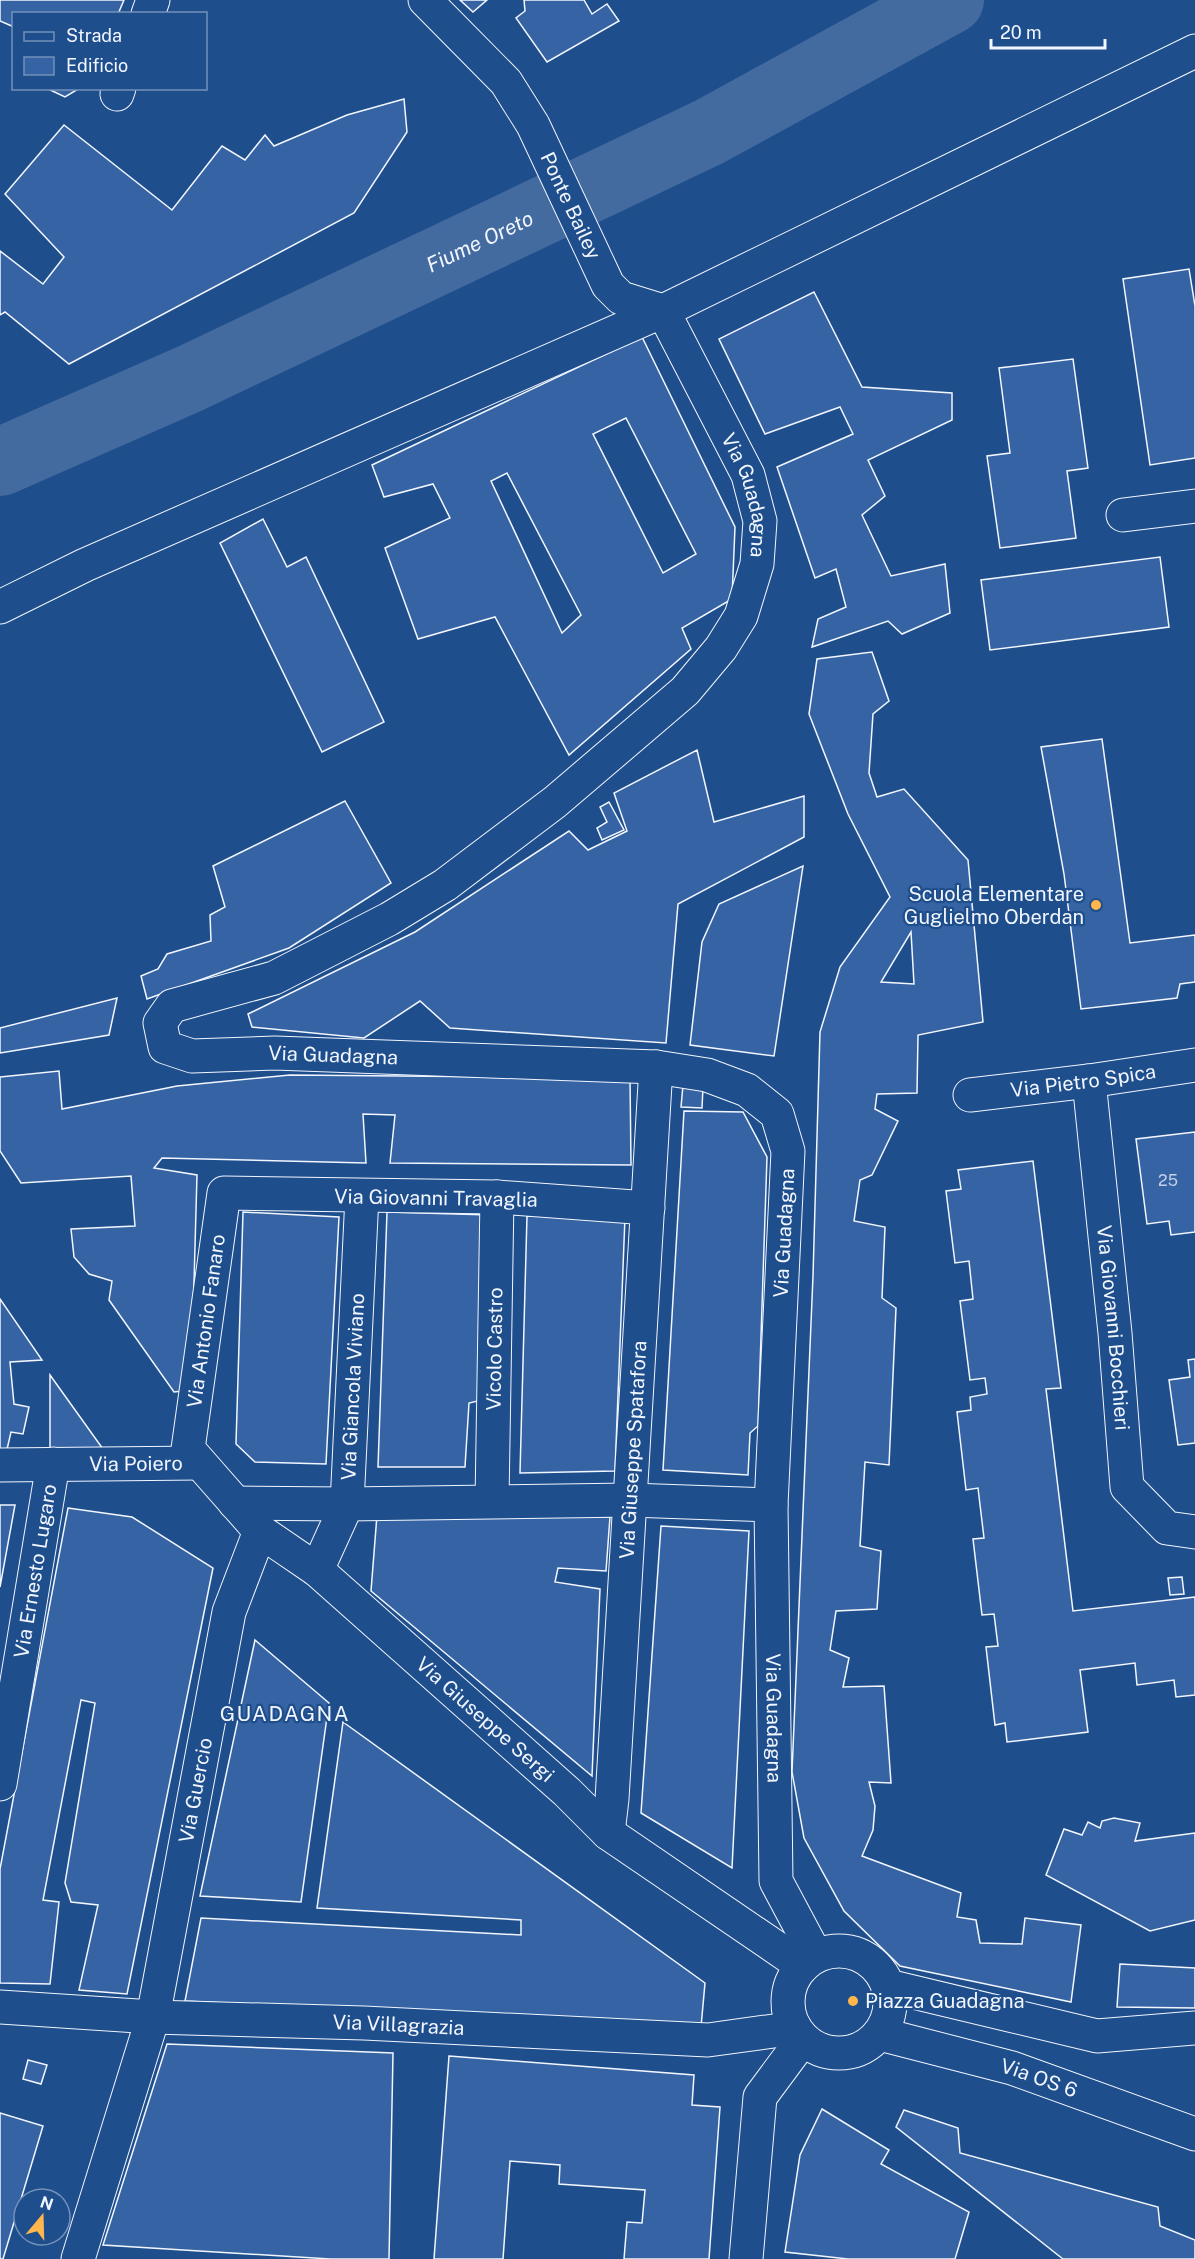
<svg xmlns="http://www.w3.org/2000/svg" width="1195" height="2259" viewBox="0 0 1195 2259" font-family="'Public Sans',sans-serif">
<rect width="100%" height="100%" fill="#1f4e8c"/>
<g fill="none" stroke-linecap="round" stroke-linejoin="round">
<path stroke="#446ba0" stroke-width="68" id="s1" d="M0,462L189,379L709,132L950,0"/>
</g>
<g fill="#3563a3" stroke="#f2f6ff" stroke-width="1.5" fill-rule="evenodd">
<polygon points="0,0 124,0 118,14 14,14 14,27 0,21"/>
<polygon points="460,0 487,0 473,12"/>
<polygon points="524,0 584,0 592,14 607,4 619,21 547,62 516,18 525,11"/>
<polygon points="46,88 80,88 65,97"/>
<polygon points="404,99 407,132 354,213 69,364 5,312 0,315 0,251 43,284 64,257 5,194 64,125 172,210 222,146 245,160 265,135 274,146 347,115"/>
<polygon points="1189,269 1195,306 1195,458 1150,465 1123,279"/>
<polygon points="814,292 862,387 952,393 952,420 868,460 885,496 862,515 891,576 945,564 950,613 902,634 888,621 812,647 818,619 846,607 836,569 815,578 777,467 853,434 840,407 765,434 719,339"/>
<path d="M642,337L735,527L732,599L682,628L691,649L569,755L495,617L418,639L385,548L450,518L433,484L384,497L372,465ZM626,418L696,554L663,573L593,434ZM507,473L581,615L562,633L491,481Z"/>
<polygon points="1073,359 1088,468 1067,471 1076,538 1000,548 987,456 1010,453 999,368"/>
<polygon points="263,519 287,567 306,557 384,722 322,752 220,543"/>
<polygon points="1160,557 1169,627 990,650 981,580"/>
<path d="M872,652L889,701L873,714L869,773L877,797L904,789L968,860L983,1022L918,1035L917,1093L877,1094L875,1109L898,1121L872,1175L860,1180L854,1221L885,1227L882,1298L896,1308L889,1465L865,1462L860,1546L881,1551L877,1609L836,1611L830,1650L849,1658L843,1687L884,1686L891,1783L869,1782L875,1806L873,1830L862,1856L961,1893L957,1917L976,1920L980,1943L1022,1944L1025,1918L1081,1925L1071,2002L900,1966L844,1911L804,1838L792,1772L813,1276L820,1032L840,967L890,897L848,814L809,714L817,659ZM911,932L914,984L881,982Z"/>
<polygon points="1102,739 1130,943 1195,935 1195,982 1180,984 1177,998 1081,1009 1064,874 1041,747"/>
<polygon points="697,750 714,822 804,796 804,837 678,904 666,1043 450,1028 420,1001 364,1038 252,1027 248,1014 415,932 569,831 588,850 627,831 614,793"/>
<polygon points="345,801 391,883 289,948 147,999 141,976 158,969 167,954 211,941 210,915 225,907 213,866"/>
<polygon points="609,802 624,830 602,840 597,828 607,822 600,807"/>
<polygon points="803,866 774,1056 690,1045 702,942 719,904"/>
<polygon points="117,998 109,1035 0,1053 0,1028"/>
<polygon points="59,1071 62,1109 177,1086 290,1075 630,1078 631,1165 390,1163 395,1115 363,1114 366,1163 162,1158 154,1168 197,1175 191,1390 174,1392 109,1300 112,1281 89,1274 74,1257 71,1229 135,1226 131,1176 21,1183 0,1151 0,1077"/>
<polygon points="683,1085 703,1087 702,1108 681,1107"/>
<polygon points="684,1111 743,1112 767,1157 758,1426 750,1433 748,1475 663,1470"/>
<polygon points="1195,1132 1195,1232 1171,1235 1169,1221 1147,1224 1136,1139"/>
<polygon points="1033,1161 1061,1388 1046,1389 1073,1611 1195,1597 1195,1695 1176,1697 1174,1680 1137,1685 1135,1663 1080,1670 1088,1732 1007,1742 1005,1723 995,1725 986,1647 998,1646 994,1614 982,1615 973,1539 984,1538 978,1488 966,1490 957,1412 971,1410 970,1397 987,1394 985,1378 970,1380 960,1301 973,1299 969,1261 955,1263 946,1191 961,1189 958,1170"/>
<polygon points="243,1212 339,1217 326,1464 255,1462 236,1444"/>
<polygon points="387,1212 490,1215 482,1400 469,1403 465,1467 378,1467"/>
<polygon points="527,1216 625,1217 615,1471 520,1473"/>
<polygon points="0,1299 42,1360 10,1362 14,1404 29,1407 23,1434 11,1432 5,1458 0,1457"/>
<polygon points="1195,1359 1195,1443 1178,1445 1169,1380 1190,1377 1188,1360"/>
<polygon points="50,1375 108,1456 50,1456"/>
<polygon points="0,1505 15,1505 0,1587"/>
<polygon points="68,1508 132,1517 213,1568 127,1994 79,1990 98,1905 71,1902 65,1883 95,1703 81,1700 43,1900 59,1902 50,1984 0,1983 0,1869"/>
<polygon points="377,1515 610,1517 606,1571 558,1568 555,1582 600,1589 592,1776 371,1591"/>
<polygon points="661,1526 749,1531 732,1868 641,1813"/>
<polygon points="1182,1577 1184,1594 1170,1595 1168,1578"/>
<polygon points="255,1640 329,1703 301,1902 200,1896"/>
<polygon points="343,1722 705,1983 701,2027 185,2001 201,1918 521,1935 521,1920 317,1908"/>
<polygon points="1114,1818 1140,1823 1135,1841 1195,1833 1195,1920 1150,1931 1046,1875 1064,1829 1082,1835 1088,1822 1100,1828 1102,1821"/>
<polygon points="1120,1964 1195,1968 1195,2008 1117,2007"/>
<polygon points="167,2044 393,2053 389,2259 330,2259 103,2245"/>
<polygon points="449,2056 694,2075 692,2105 720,2107 709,2259 624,2259 627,2222 642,2223 645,2190 559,2184 560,2165 510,2161 503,2259 434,2259"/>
<polygon points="28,2060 47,2065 41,2084 23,2079"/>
<polygon points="822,2109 889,2150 881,2164 969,2212 955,2259 848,2259 785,2252 800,2155"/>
<polygon points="904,2110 958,2128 960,2153 1158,2207 1160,2226 1195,2240 1195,2259 1063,2259 896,2127"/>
<polygon points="0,2113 43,2126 3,2259 0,2259"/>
</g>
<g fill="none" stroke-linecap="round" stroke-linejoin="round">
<defs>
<g id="street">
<path id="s2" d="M425,0L506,82L533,125L608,285L621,298L663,311L748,475L760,521L757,564L741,616L721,648L685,691L555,802L445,885L389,919L274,978L172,1006L160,1023L165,1047L192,1056L275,1053L656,1067L707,1075L747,1090L777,1114L788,1151L771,1505L776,1881L816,1956"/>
<polyline points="148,14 153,0"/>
<polyline points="117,94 119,88"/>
<polyline points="1123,515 1195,506"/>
<polyline points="0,607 85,565 663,311 1195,51"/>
<path id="s3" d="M1089,1081L1115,1333L1127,1487L1167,1528L1195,1532"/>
<path id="s4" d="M970,1095L1089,1081L1195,1065"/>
<path id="s5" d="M648,1208L497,1197L224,1193L188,1449L260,1531L317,1570L567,1792L608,1833L803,1966"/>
<path id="s6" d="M0,1465L200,1463"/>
<path id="s7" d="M492,1501L497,1197"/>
<polyline points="235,1503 347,1504 630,1500 771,1505"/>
<path id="s8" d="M317,1570L347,1504L362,1196"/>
<path id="s9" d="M0,1784L53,1464"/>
<path id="s10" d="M608,1833L612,1799L656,1067"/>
<circle cx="839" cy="2002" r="51"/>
<polyline points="888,1986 1097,2036 1195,2028"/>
<path id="s11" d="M0,2007L153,2017L364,2023L708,2040L795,2028"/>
<path id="s12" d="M880,2034L1012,2068L1195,2134"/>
<path id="s13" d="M78,2259L153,2017L229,1612L260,1531"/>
<polyline points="746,2259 760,2097 803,2039"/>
</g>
</defs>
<use href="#street" stroke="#f2f6ff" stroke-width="35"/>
<use href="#street" stroke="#1f4e8c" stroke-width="33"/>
</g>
<g fill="#ffb74d" stroke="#1f4e8c" stroke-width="2">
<circle cx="1096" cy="905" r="6"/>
<circle cx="853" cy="2001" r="6"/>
</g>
<g text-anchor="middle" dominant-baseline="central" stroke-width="4.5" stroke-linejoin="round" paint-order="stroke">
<g font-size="16" fill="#c3d1e8">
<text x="1168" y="1180">25</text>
</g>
<g font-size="20" fill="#f2f6ff" stroke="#1f4e8c">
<text stroke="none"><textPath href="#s2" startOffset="255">Ponte Bailey</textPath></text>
<text stroke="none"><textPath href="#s2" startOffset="609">Via Guadagna</textPath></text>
<text stroke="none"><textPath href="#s2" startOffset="1653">Via Guadagna</textPath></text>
<text stroke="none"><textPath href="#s4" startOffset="114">Via Pietro Spica</textPath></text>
<text transform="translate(436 1198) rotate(1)">Via Giovanni Travaglia</text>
<text transform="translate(784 1233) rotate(-87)">Via Guadagna</text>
<text transform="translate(206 1321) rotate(-82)">Via Antonio Fanaro</text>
<text stroke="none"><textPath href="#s3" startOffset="248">Via Giovanni Bocchieri</textPath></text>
<text stroke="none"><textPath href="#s7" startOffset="152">Vicolo Castro</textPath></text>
<text stroke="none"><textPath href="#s8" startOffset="190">Via Giancola Viviano</textPath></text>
<text stroke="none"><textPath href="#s10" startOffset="384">Via Giuseppe Spatafora</textPath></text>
<text stroke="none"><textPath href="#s6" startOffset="136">Via Poiero</textPath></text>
<text stroke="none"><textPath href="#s9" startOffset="216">Via Ernesto Lugaro</textPath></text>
<text stroke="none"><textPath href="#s2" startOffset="2715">Via Guadagna</textPath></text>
<text stroke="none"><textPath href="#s5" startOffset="1086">Via Giuseppe Sergi</textPath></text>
<text stroke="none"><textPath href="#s13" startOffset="484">Via Guercio</textPath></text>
<text stroke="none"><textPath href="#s11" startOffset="399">Via Villagrazia</textPath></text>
<text stroke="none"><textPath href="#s12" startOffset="165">Via OS 6</textPath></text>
</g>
<g font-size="20" fill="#f2f6ff" stroke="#1f4e8c" text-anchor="end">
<text x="1084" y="894">Scuola Elementare<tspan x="1084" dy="23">Guglielmo Oberdan</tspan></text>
<text x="865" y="2001" text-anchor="start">Piazza Guadagna</text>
</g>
<g font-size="21" font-style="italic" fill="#f2f6ff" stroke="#1f4e8c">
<text stroke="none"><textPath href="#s1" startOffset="528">Fiume Oreto</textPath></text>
</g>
<g font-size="21" letter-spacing="1.5" fill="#f2f6ff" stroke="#1f4e8c">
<text x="285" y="1713">GUADAGNA</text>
</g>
</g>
<rect x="12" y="12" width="195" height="78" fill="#1f4e8c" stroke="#7391ba" stroke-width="1.5"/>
<rect x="24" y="32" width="30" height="9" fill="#1f4e8c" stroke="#7391ba" stroke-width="1.5"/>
<text x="66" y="42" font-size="18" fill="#f2f6ff">Strada</text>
<rect x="24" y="57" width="30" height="18" fill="#3563a3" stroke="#7391ba" stroke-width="1.5"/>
<text x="66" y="72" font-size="18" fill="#f2f6ff">Edificio</text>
<g transform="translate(42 2217) rotate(19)"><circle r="28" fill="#1f4e8c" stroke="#7391ba" stroke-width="1.5"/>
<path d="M0-4.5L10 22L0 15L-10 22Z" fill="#ffb74d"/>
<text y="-9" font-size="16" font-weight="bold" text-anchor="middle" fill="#f2f6ff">N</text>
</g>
<path d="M991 39v9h114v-9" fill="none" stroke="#f2f6ff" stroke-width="3"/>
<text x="1000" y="39" font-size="18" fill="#f2f6ff" stroke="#1f4e8c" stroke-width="4.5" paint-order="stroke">20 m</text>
</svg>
